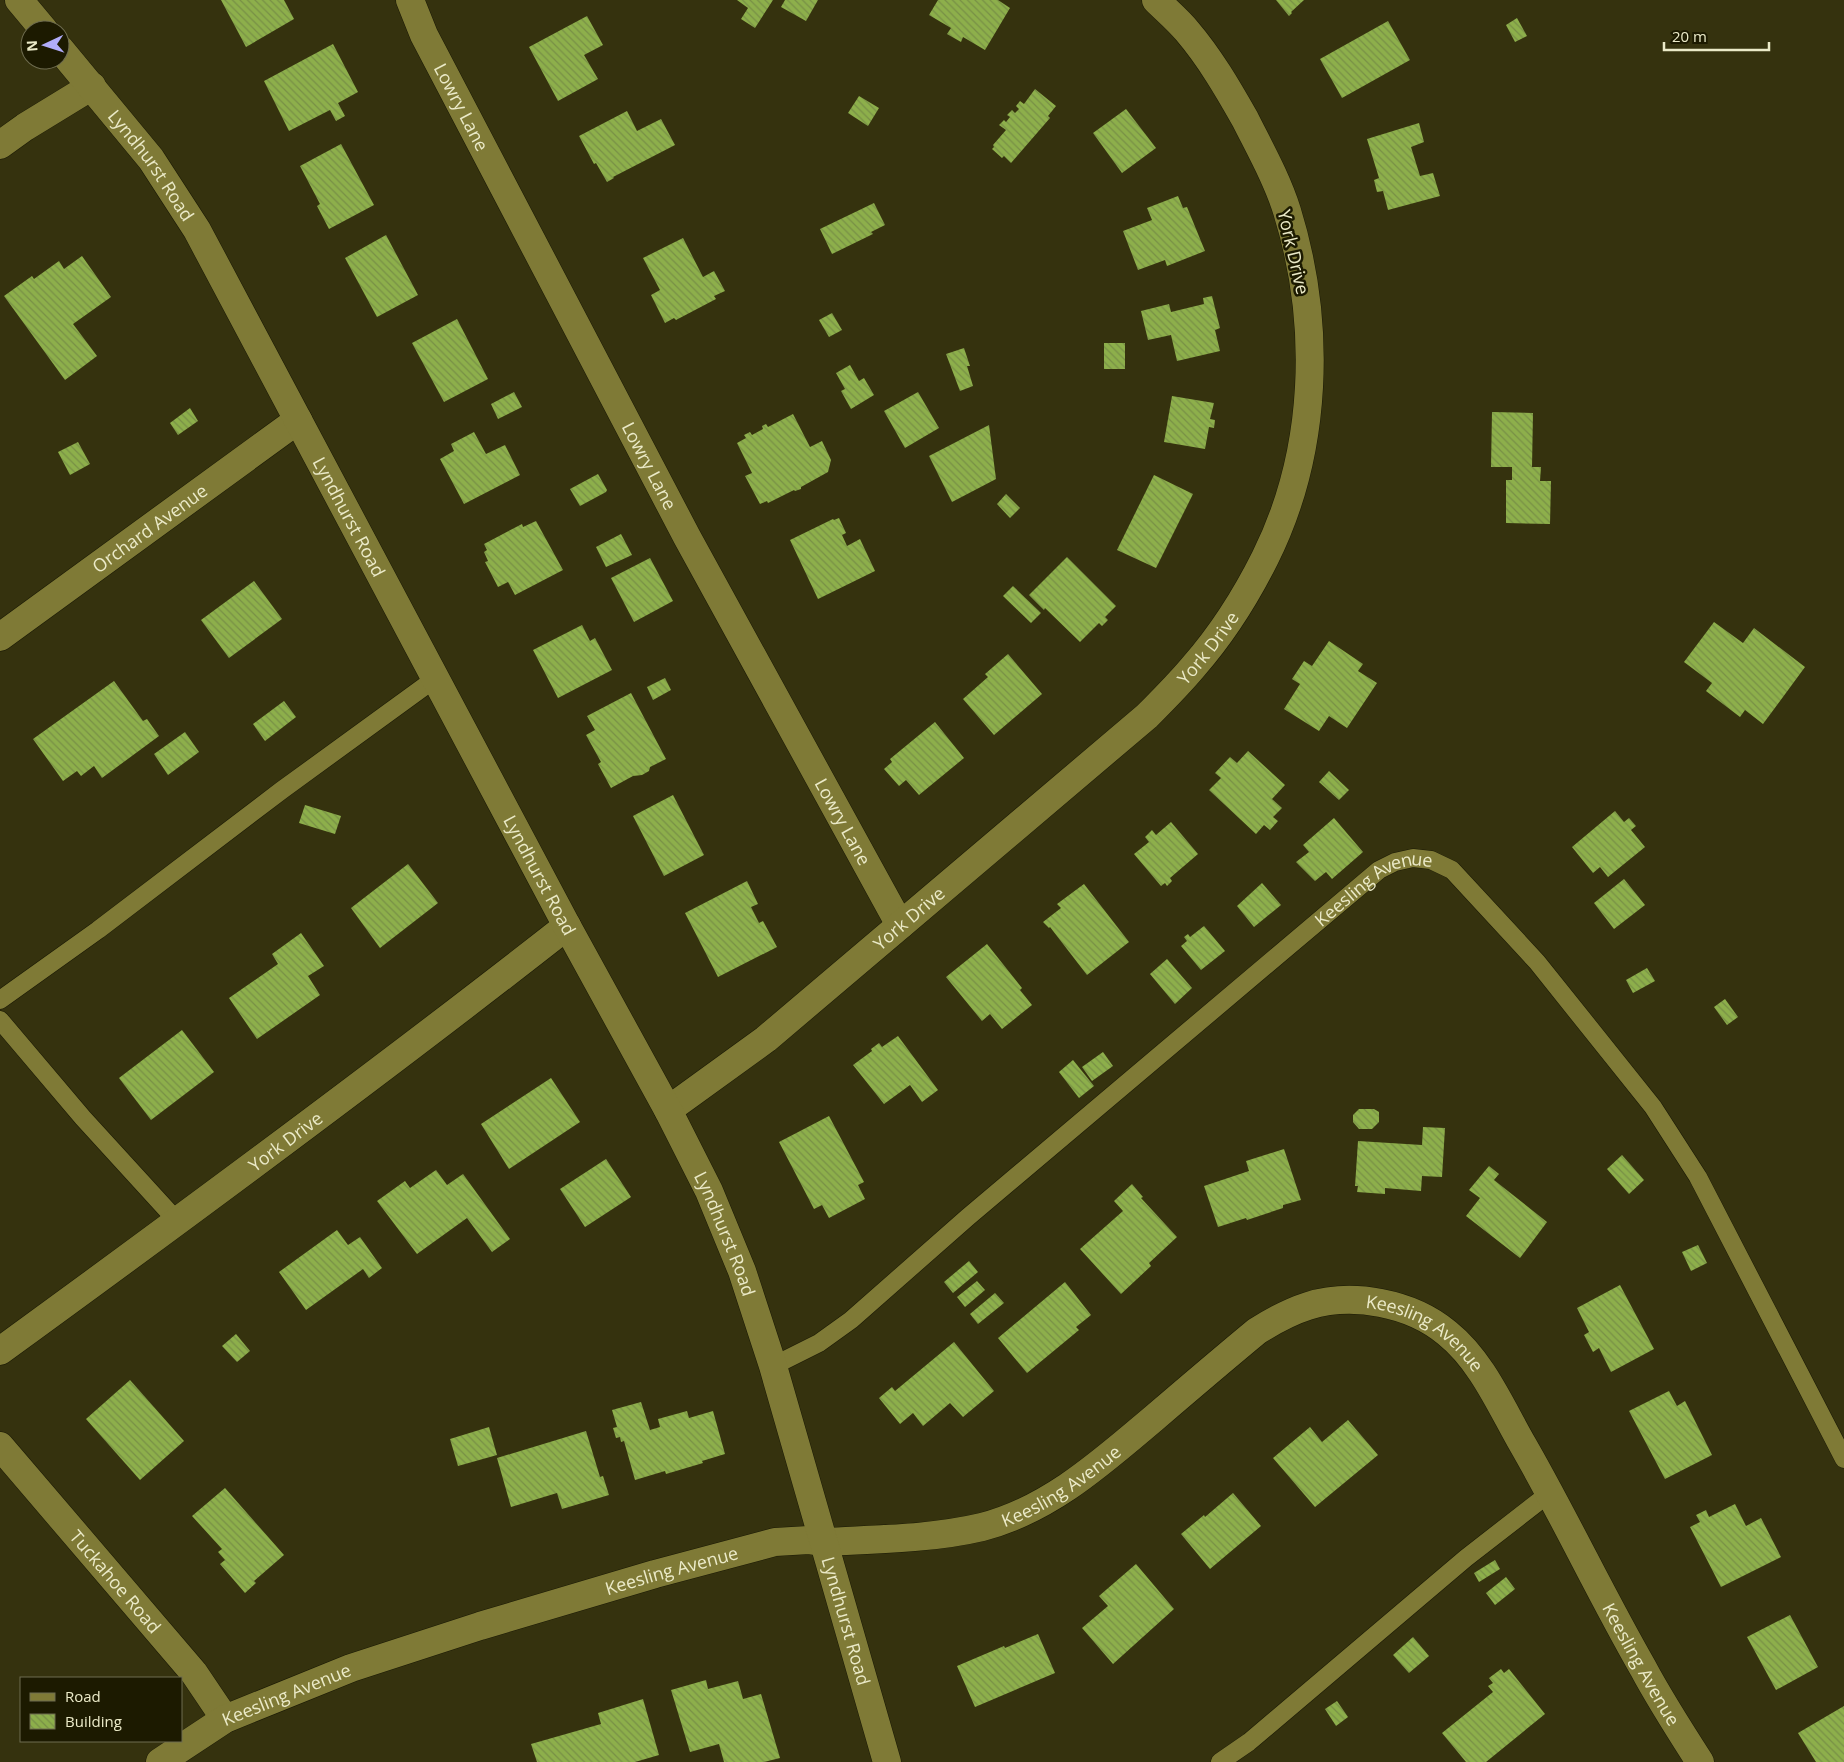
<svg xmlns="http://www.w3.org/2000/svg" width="1844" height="1762" viewBox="0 0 1844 1762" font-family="'Open Sans',sans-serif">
<defs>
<pattern id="building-back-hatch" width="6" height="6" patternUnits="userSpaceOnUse" patternTransform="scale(1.25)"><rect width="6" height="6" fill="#8daf4b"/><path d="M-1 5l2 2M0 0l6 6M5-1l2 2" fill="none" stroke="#789046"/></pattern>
</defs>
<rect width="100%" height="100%" fill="#35320e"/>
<g fill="url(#building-back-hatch)">
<polygon points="221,0 284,0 294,19 246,47"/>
<polygon points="737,0 773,0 755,28 741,19 748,8"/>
<polygon points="785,0 818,0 806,21 781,7"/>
<polygon points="938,0 998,0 1010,8 985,50 963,37 961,42 947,34 951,28 929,15"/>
<polygon points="1276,0 1304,0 1291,12 1292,13 1289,16"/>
<polygon points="587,16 603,45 584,55 598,79 558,101 529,47"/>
<polygon points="1517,18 1527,36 1515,42 1506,25"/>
<polygon points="1388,21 1410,60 1342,98 1320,59"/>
<polygon points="333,44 358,92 338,103 345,116 336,121 330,110 289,131 264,81"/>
<polygon points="1035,89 1056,106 1048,116 1050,118 1011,163 1004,156 1002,158 992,149 994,147 993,145 1006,130 999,125 1004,120 1006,122 1010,117 1007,115 1012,110 1015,113 1019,109 1016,106 1020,101 1024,104"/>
<polygon points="859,96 879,108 868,126 848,113"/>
<polygon points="1126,109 1156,148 1122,173 1093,133"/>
<polygon points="627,111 637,131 661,119 675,145 613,177 614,178 607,182 596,163 594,164 579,136"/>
<polygon points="1419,123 1424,142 1411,147 1420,176 1433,173 1440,196 1388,210 1383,191 1377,192 1374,180 1379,178 1367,139"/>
<polygon points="341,144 374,205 329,229 317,206 320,204 300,166"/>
<polygon points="1178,196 1183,208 1187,207 1205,251 1167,266 1165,260 1138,270 1123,231 1152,220 1147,208"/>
<polygon points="874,203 885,225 871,232 873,234 832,254 820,229"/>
<polygon points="386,235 418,295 377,317 345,258"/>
<polygon points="683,238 703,277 714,271 725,291 714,296 716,299 676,320 674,318 665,323 651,295 660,290 643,258"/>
<polygon points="82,256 111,297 73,324 97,356 65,380 4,296 32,276 34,279 59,261 64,269"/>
<polygon points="1212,296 1220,328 1215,330 1220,351 1177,361 1171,335 1148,340 1141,311 1169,304 1171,312 1204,304 1203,298"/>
<polygon points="832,313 842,330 829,337 819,320"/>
<polygon points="457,319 488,379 444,402 412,343"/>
<rect x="1104" y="343" width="21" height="26"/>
<polygon points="964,348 970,366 967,366 973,386 960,391 946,354"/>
<polygon points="850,365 859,381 864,378 874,395 851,409 841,391 845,389 836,373"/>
<polygon points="514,392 522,407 498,419 491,404"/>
<polygon points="918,392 939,428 905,448 884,411"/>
<polygon points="1172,396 1214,403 1210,419 1215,420 1214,428 1209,427 1205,449 1164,442"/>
<polygon points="190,408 198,421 178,435 170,423"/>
<polygon points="1492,412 1533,413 1532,467 1541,467 1540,481 1551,481 1550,524 1506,523 1506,480 1512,480 1512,467 1491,467"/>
<polygon points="793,414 810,447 822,441 831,460 828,472 801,487 801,489 795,491 794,490 768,503 767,501 760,504 745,476 752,473 737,443 746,438 744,435 750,432 752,435 763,429 762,426 766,424 768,427"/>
<polygon points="989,425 996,479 952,502 929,456"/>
<polygon points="474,432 486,454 505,445 520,475 464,504 440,459 454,451 451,444"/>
<polygon points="78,442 90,464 70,475 58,452"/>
<polygon points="598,474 607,490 606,492 580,506 570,489"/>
<polygon points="1154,475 1193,494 1156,568 1117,550"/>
<polygon points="1006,494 1020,508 1010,518 997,504"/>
<polygon points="839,518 846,533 842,535 847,546 860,539 875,571 818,599 790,540 833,519 834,520"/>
<polygon points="536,521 563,570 515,595 508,582 498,587 485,562 488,561 484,552 487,550 484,544 522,524 523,527"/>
<polygon points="621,534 632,555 606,567 596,547"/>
<polygon points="1067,557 1116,606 1105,617 1108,620 1102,626 1099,623 1080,642 1045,608 1044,610 1029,595"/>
<polygon points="650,558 673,601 634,622 611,578"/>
<polygon points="254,581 282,619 229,658 201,620"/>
<polygon points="1013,586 1041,613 1031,623 1003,596"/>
<polygon points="1714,622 1743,643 1754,628 1805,667 1763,724 1745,710 1740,717 1706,691 1712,683 1684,662"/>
<polygon points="582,625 590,641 595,638 612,670 558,698 533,650"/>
<polygon points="1329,641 1363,664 1358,671 1377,683 1347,728 1329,716 1319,731 1284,709 1300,684 1292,679 1304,661 1312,666"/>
<polygon points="1008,654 1042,694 994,735 963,699 988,677 985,674"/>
<polygon points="665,678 671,690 653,700 647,687"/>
<polygon points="114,681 143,721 147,719 159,736 102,778 94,766 81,776 77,771 63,781 33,739"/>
<polygon points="631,693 666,759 650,767 649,771 642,775 633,776 611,788 598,764 601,762 586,735 595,730 587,716"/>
<polygon points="284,701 296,717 265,741 253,724"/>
<polygon points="935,722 964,758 919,795 906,780 899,786 884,769 892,762 890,759"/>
<polygon points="185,732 199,752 168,775 154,754"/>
<polygon points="1248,751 1285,785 1272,799 1282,808 1273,817 1278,821 1270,830 1264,825 1256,834 1209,790 1221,778 1215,773 1230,757 1237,763"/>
<polygon points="1329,771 1349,790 1339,800 1319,782"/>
<polygon points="673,795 704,855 664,876 633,816"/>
<polygon points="305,805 341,816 335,834 299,823"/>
<polygon points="1615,811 1624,822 1629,818 1636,826 1631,830 1645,847 1608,877 1600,867 1593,873 1572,847"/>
<polygon points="1334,818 1363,852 1332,879 1326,872 1315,881 1296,862 1309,852 1303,845"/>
<polygon points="1171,822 1198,854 1170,878 1172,881 1167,886 1165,883 1161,886 1134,854 1149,842 1145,837 1152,830 1156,835"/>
<polygon points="408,864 438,903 380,948 351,908"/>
<polygon points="1624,879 1645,905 1614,929 1594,903"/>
<polygon points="747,881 758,904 751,907 759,923 763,921 777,947 718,977 685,913"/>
<polygon points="1262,883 1281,905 1254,927 1237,906"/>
<polygon points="1084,884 1129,942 1087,975 1050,927 1049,928 1043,922 1061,908 1057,904"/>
<polygon points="1204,926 1225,951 1201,970 1181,946 1187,941 1184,937 1188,934 1190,937"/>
<polygon points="301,933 324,966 308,976 320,995 257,1039 229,998 278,964 272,954"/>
<polygon points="987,944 1022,988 1020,990 1032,1005 1002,1029 990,1014 982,1021 946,977"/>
<polygon points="1167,959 1192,988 1175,1004 1150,974"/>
<polygon points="1647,968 1655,981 1633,993 1626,980"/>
<polygon points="1725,999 1738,1017 1727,1025 1714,1007"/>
<polygon points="182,1030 214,1072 151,1120 119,1078"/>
<polygon points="898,1036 938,1090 922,1102 910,1085 884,1104 853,1065 872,1051 871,1049 879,1043 882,1047"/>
<polygon points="1103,1052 1113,1066 1092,1081 1082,1067"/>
<polygon points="1073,1060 1094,1086 1079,1098 1059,1072"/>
<polygon points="551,1078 580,1122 509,1169 481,1124"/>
<polygon points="1359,1109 1374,1109 1379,1112 1379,1122 1372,1129 1359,1129 1353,1122 1353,1115"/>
<polygon points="829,1116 864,1182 858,1185 865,1199 829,1218 822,1205 814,1209 779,1142"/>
<polygon points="1423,1127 1445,1128 1442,1177 1422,1176 1421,1191 1385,1188 1385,1194 1357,1192 1358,1186 1355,1186 1358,1141 1422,1145"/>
<polygon points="1284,1149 1301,1200 1283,1205 1283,1208 1247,1220 1246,1218 1218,1227 1204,1186 1249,1171 1246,1161"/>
<polygon points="1622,1155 1644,1180 1629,1194 1607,1169"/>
<polygon points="606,1159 631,1197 585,1227 560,1189"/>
<polygon points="1489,1166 1499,1174 1494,1180 1547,1222 1520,1258 1466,1216 1480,1198 1469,1190"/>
<polygon points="436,1170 447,1185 463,1174 510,1239 492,1252 467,1218 417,1254 377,1201 405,1181 410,1188"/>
<polygon points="1132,1184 1143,1197 1141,1198 1177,1237 1149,1263 1151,1266 1121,1294 1080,1249 1123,1211 1114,1201"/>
<polygon points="337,1230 348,1245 360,1237 382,1268 369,1278 363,1269 306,1310 279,1272"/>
<polygon points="1698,1245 1707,1263 1691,1271 1682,1252"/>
<polygon points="969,1261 978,1272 953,1293 944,1282"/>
<polygon points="977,1281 985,1290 965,1307 957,1297"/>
<polygon points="1065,1282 1091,1315 1076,1327 1079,1330 1027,1373 998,1338"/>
<polygon points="1620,1285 1654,1349 1611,1372 1599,1348 1593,1352 1584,1335 1589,1332 1577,1308"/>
<polygon points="995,1293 1004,1303 978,1324 970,1314"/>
<polygon points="236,1334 250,1351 237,1362 222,1346"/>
<polygon points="954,1342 994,1391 963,1417 950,1403 923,1426 913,1413 900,1424 879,1398 892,1387 895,1391"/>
<polygon points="130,1380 184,1441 140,1480 86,1419"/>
<polygon points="1669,1391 1677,1406 1685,1401 1712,1455 1665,1479 1629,1411"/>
<polygon points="641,1402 650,1430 660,1427 658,1419 687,1411 689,1418 713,1411 725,1454 702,1461 703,1463 666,1474 665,1471 635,1480 624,1441 621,1442 620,1437 616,1438 613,1428 617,1427 612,1410"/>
<polygon points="1348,1420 1378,1455 1315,1507 1273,1458 1310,1427 1322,1442"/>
<polygon points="489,1427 497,1455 458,1466 450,1439"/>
<polygon points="586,1431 600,1477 603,1476 609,1495 562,1509 557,1493 511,1507 497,1458"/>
<polygon points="225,1488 284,1555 254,1581 256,1583 245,1593 220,1564 225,1560 218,1552 222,1549 192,1516"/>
<polygon points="1233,1493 1261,1526 1210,1569 1181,1534 1204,1515 1205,1517"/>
<polygon points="1735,1504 1746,1526 1761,1518 1781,1557 1721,1587 1690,1527 1700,1522 1696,1515 1706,1510 1709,1517"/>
<polygon points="1495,1560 1500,1569 1479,1582 1474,1573"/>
<polygon points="1136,1564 1174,1609 1113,1664 1082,1628 1108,1606 1099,1596"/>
<polygon points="1506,1577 1515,1589 1495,1605 1486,1593"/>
<polygon points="1790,1615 1818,1667 1776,1690 1747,1637"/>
<polygon points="1038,1634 1055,1673 975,1707 957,1666 1004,1646 1005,1648"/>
<polygon points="1413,1637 1429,1656 1409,1673 1393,1655"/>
<polygon points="1501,1669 1504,1673 1509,1669 1545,1714 1486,1762 1466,1762 1442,1733 1493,1692 1488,1686 1493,1683 1489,1678"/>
<polygon points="706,1680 708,1689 738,1681 743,1699 761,1694 780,1758 764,1762 724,1762 719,1744 690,1752 671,1690"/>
<polygon points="643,1699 659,1755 635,1762 537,1762 531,1744 601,1724 598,1713"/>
<polygon points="1337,1701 1348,1717 1336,1726 1325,1709"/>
<polygon points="1844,1706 1844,1762 1816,1762 1798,1733"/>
</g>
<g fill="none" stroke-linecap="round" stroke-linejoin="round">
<defs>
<g id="lane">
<polyline points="0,1000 98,930 282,790 436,678"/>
<polyline points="0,1020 83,1118 178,1222"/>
<path id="s1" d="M773,1366L819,1343L851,1320L968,1217L1379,870L1395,862L1413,858L1431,860L1452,870L1537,962L1653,1107L1698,1177L1844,1459"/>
<polyline points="1220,1762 1249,1742 1466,1558 1551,1492"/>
</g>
<g id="street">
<path id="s2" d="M410,0L424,35L687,537L900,925"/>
<polyline points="0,145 25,127 92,86"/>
<path id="s3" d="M0,637L298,420"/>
<path id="s4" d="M668,1110L766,1039L1147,716C1163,700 1179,684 1194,666C1222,634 1246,596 1265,558C1318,452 1322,324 1287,211C1277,179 1260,149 1245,119C1228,89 1210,58 1187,31C1178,20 1166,10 1156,0"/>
<path id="s5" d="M0,1351C191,1212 381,1072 567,926"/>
<path id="s6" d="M0,1446L194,1673L225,1719"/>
<path id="s7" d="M160,1762L225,1719L351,1668L480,1626L655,1574L775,1542L809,1540L824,1542C877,1539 931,1539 982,1527C1049,1510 1102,1462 1153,1419C1188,1389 1222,1360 1257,1331C1273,1321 1289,1312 1308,1306C1353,1292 1411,1303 1447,1333C1482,1361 1501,1407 1523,1445C1565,1518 1601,1595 1643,1668C1660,1700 1680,1731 1700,1762"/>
</g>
<g id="secondary">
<polyline points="19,0 44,30"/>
<path id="s8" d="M60,49L151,159L197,230L567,926L668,1110L709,1191L742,1271L773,1366L887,1762"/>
</g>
</defs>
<use href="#lane" stroke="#1b1a05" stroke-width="19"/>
<use href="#street" stroke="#1b1a05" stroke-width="29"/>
<use href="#secondary" stroke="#1b1a05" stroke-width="29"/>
<use href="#lane" stroke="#7f7a36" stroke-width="18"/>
<use href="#street" stroke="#7f7a36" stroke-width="28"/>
<use href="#secondary" stroke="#7f7a36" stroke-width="28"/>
</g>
<g text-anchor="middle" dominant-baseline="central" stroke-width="5" stroke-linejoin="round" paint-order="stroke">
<g font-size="18" fill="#ebeac8" stroke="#1c1a00">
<text stroke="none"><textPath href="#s2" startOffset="119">Lowry Lane</textPath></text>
<text stroke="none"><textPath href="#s8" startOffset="148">Lyndhurst Road</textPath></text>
<text transform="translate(1294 252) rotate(77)">York Drive</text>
<text stroke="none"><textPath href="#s2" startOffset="524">Lowry Lane</textPath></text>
<text stroke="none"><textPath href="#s8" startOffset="552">Lyndhurst Road</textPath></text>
<text stroke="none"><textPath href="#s3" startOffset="185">Orchard Avenue</textPath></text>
<text stroke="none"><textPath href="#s4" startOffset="712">York Drive</textPath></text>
<text stroke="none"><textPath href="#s2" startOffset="929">Lowry Lane</textPath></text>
<text stroke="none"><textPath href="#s8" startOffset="958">Lyndhurst Road</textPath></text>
<text stroke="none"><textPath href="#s1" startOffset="772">Keesling Avenue</textPath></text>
<text stroke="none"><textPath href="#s4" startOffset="308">York Drive</textPath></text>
<text stroke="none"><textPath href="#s5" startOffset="354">York Drive</textPath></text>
<text stroke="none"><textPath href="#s8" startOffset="1362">Lyndhurst Road</textPath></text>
<text stroke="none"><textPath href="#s7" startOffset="1389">Keesling Avenue</textPath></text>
<text stroke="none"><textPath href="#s7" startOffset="954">Keesling Avenue</textPath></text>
<text stroke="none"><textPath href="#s7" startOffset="549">Keesling Avenue</textPath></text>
<text stroke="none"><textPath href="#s6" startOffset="178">Tuckahoe Road</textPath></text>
<text stroke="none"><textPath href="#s8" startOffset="1768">Lyndhurst Road</textPath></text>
<text stroke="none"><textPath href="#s7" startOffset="1794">Keesling Avenue</textPath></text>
<text stroke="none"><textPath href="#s7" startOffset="144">Keesling Avenue</textPath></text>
</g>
</g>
<rect x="20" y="1677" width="162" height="65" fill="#1c1a00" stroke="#6f6d50"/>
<rect x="30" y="1693" width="25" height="8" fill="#7f7a36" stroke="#6f6d50"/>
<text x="65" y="1702" font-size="15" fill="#ebeac8">Road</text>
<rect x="30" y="1714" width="25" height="15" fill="url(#building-back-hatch)" stroke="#6f6d50"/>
<text x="65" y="1727" font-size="15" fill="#ebeac8">Building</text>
<g transform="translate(45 45) rotate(266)"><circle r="24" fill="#1c1a00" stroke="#6f6d50"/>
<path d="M0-4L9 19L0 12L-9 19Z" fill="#b1adfa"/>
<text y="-8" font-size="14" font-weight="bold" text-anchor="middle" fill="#ebeac8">N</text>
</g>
<path d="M1664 42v8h105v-8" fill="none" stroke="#ebeac8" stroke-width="2.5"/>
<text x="1672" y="42" font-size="15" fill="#ebeac8" stroke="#1c1a00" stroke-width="4" paint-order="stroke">20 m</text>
</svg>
